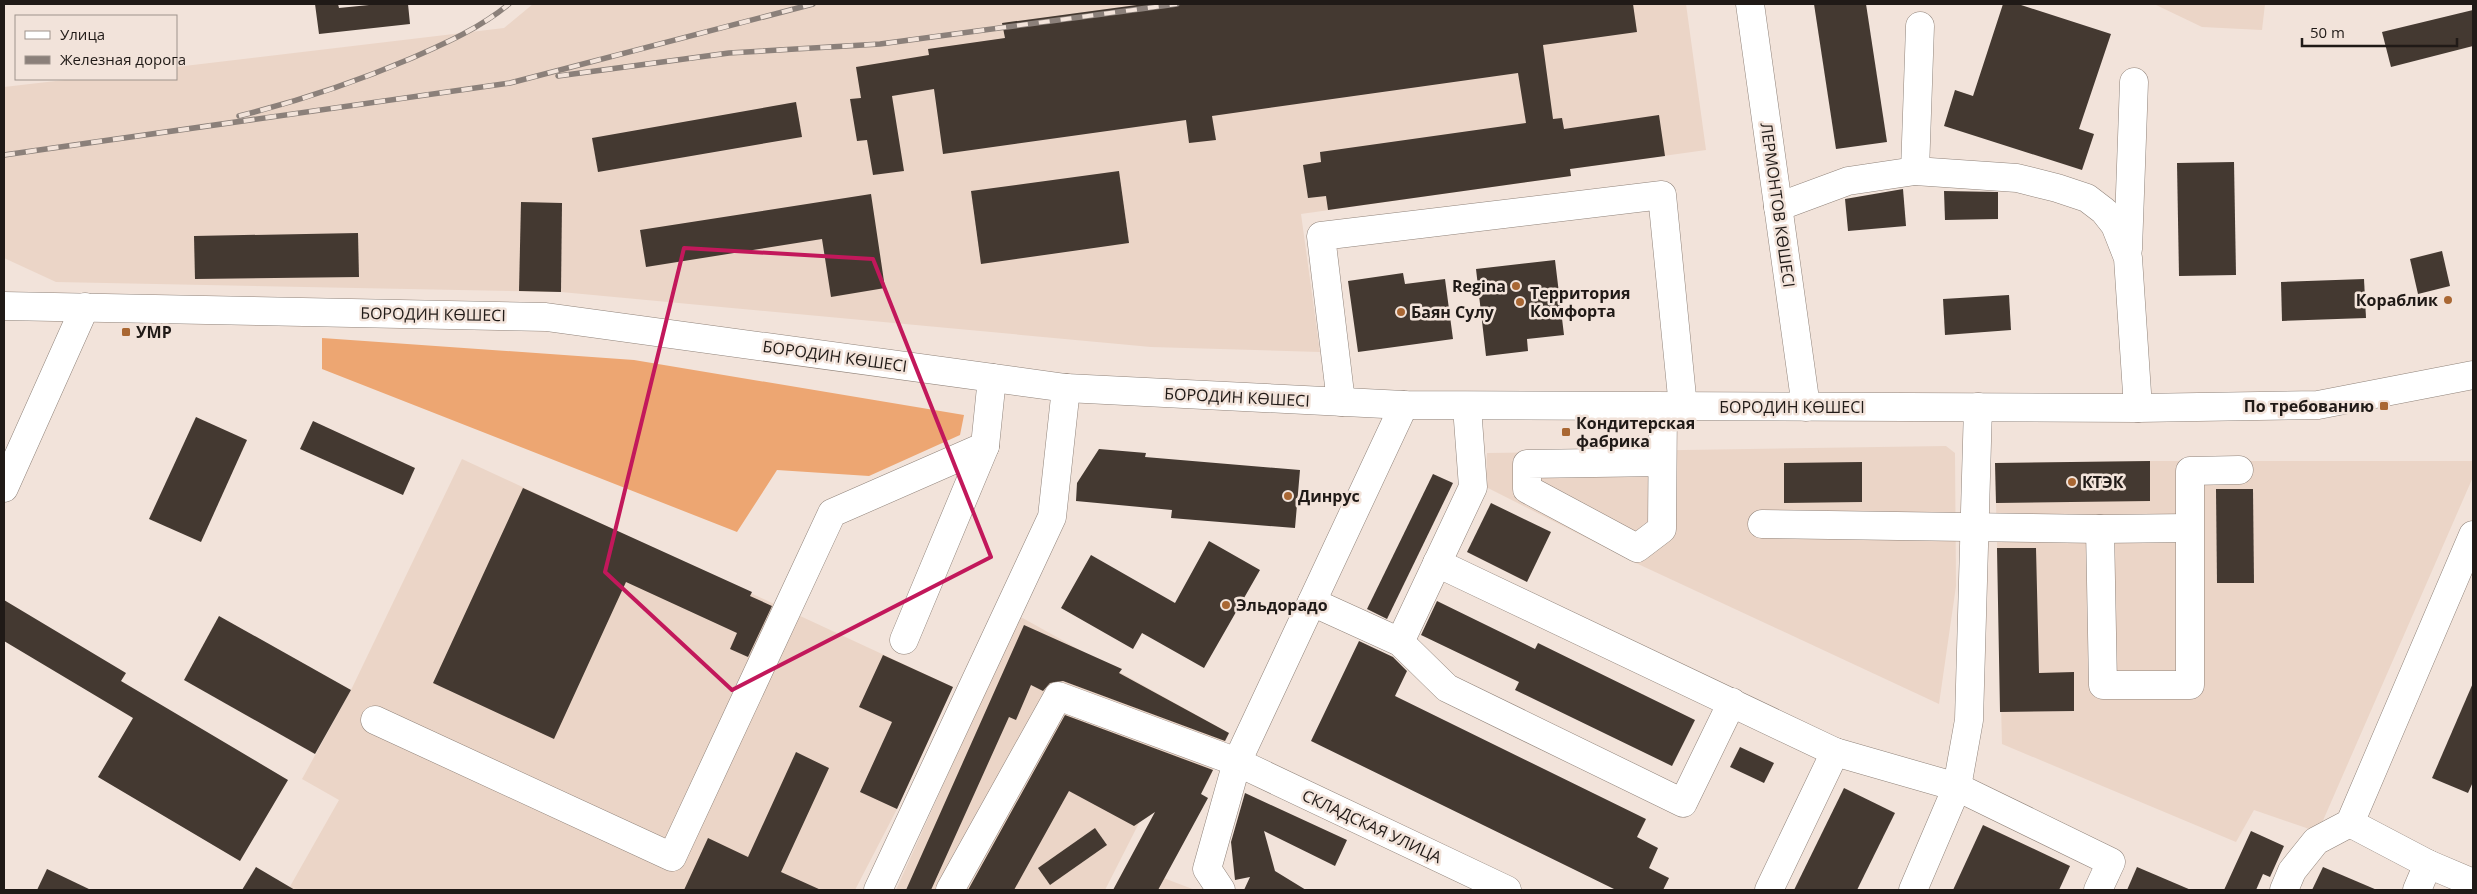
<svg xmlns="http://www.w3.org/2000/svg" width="2477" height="894" viewBox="0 0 2477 894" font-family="'Open Sans',sans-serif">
<rect width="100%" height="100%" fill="#f2e3da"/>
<g fill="#ebd5c7">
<polygon points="533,4 1686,4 1706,150 1570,169 1571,176 1301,214 1320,352 1151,347 561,292 56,282 4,258 4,87 73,79 176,79 176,67 504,28"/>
<polygon points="2154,4 2265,4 2262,30 2202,27"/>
<polygon points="1946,446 1955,453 1956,586 1939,704 1638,564 1486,487 1487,453"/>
<polygon points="462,459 953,687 897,809 855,890 288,890 339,800 302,779 351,690"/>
<polygon points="2150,461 2473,461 2473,477 2318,832 2254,810 2236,842 2002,744 1995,463"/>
<polygon points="1019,616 1229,733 1208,781 1170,762 1105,890 896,890"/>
<polygon points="1127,864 1195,890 1113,890"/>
</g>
<polygon fill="#eda672" points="322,338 634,360 964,415 960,435 869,476 777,470 737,532 322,369"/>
<g fill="#443931">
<polygon points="315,4 338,4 339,8 379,4 408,4 410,24 319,34"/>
<polygon points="1144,4 1633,4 1637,32 1543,45 1553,119 1562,118 1564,129 1659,115 1665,156 1570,169 1571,176 1328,210 1326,196 1308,198 1303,165 1321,162 1320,152 1526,123 1518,73 1212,116 1216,140 1189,143 1186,120 943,154 934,89 892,96 904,171 873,175 867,140 857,141 850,99 861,98 856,67 929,55 928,49 1005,38 1002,23"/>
<polygon points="1814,4 1866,4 1887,142 1836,149"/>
<polygon points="2003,4 2018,4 2111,34 2079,129 2094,134 2082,170 1944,126 1955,90 1973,96"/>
<polygon points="2473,10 2473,46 2391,67 2382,32"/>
<polygon points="796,102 802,137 598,172 592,138"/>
<polygon points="2234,162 2236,275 2179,276 2177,163"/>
<polygon points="1119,171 1129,243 981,264 971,191"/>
<polygon points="1903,189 1906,226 1848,231 1845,199"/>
<polygon points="1944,191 1998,192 1998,219 1945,220"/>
<polygon points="871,194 885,288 831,297 822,239 646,267 640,230"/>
<polygon points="521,202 562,203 561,292 519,291"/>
<polygon points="358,233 359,277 195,279 194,236"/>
<polygon points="2442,251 2450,286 2418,294 2410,259"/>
<polygon points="1555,260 1564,335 1527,339 1528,351 1486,356 1476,269"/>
<polygon points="1403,273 1405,284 1445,279 1453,339 1358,352 1348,281"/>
<polygon points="2364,279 2366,318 2282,321 2281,282"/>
<polygon points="2009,295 2011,330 1945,335 1943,299"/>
<polygon points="196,417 247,440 201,542 149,519"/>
<polygon points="313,421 415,468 403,495 300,449"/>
<polygon points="1099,449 1146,453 1145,457 1300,470 1295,528 1171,518 1172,510 1076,501 1077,483"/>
<polygon points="2150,461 2150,501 1996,503 1995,463"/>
<polygon points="1862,462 1862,502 1784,503 1784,463"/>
<polygon points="1433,474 1453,483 1387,619 1367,609"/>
<polygon points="523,488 752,592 750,596 772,606 748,657 730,649 737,633 626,582 554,739 433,683"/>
<polygon points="2216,489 2253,489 2254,583 2217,583"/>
<polygon points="1491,503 1551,532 1527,582 1467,552"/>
<polygon points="1209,541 1260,570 1204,668 1142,633 1133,649 1061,608 1091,555 1175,603"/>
<polygon points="1997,548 2036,548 2039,673 2074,672 2074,711 2000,712"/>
<polygon points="4,600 126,673 121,681 288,780 240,861 98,777 133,718 4,641"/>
<polygon points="1437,601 1535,649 1538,643 1695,720 1672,766 1515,690 1519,682 1421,635"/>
<polygon points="219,616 351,690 315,754 184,680"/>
<polygon points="1024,625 1122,669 1119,673 1229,733 1225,741 1063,681 1050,683 1043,691 1031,685 1016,720 1009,717 931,890 906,890"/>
<polygon points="1359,641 1393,657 1407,671 1395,696 1646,819 1637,837 1658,848 1649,868 1669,878 1663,890 1616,890 1311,741"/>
<polygon points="883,655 953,687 897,809 860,792 892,722 859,707"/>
<polygon points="2473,683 2473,782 2468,793 2432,778"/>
<polygon points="1065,715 1213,770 1201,794 1208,798 1158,890 1113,890 1155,812 1134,826 1069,791 1014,890 968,890"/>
<polygon points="1740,747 1774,763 1764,783 1730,767"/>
<polygon points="796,752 829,768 781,872 821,890 684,890 708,838 748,857"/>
<polygon points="1844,788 1895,813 1857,890 1794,890"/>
<polygon points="1245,793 1347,840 1335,866 1264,831 1275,871 1306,890 1244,890 1250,877 1235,880 1231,842"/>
<polygon points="1983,825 2070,866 2059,890 1953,890"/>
<polygon points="1095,828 1107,845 1050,885 1038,868"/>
<polygon points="2251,831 2284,846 2270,877 2263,874 2256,890 2224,890"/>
<polygon points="256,867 295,890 242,890"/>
<polygon points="2137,867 2191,890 2127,890"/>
<polygon points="2323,867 2377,890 2312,890"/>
<polygon points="47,869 91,890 37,890"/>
</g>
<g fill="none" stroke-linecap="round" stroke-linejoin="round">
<defs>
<g id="minor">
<polyline points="1750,4 1806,407"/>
<polyline points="1915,171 1920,26"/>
<polyline points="1778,207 1848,181 1915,171 2017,178 2057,188 2087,198 2104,211 2115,225 2128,258 2138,408"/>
<polyline points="2128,249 2134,82"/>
<polyline points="4,306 546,317 1066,388 1404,405 2138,408 2318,405 2473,375"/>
<polyline points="1341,402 1321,236 1662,195 1683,407"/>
<polyline points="1662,462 1527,464 1527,489 1637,548 1662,529 1663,407"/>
<polyline points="4,488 85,307"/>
<polyline points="1762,524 2100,529 2189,528"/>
<polyline points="2100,529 2103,685 2190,685 2190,471 2239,470"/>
<polyline points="1437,563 1835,752 1957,787 2111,862 2098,890"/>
<polyline points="1312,602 1400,642 1447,688 1683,803 1732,702"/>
<polyline points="904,640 985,446 992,378"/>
<polyline points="1400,642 1473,487 1467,407"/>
<polyline points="375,720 672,857 832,513 985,446"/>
<polyline points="2350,823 2428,864 2473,883"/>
<polyline points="878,890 1052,517 1066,388"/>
<polyline points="950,890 1058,696 1237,762 1507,890"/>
<polyline points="1221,890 1207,869 1237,762 1404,405"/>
<polyline points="1769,890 1835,752"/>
<polyline points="1913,890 1957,787 1969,720 1978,407"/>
<polyline points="2284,890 2292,871 2316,841 2350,823 2473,535"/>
<polyline points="2417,890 2428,864"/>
</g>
</defs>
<use href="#minor" stroke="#90837a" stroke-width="29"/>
<use href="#minor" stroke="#fff" stroke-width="28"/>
<defs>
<g id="rail">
<polyline points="558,76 729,53 880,44 1177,4"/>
<path d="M239,116C299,101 356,82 412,58C446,43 480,28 509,4"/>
<polyline points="4,155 510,83 813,4"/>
</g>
</defs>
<use href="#rail" stroke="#8b807a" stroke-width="5.5"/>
<use href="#rail" stroke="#f2e3da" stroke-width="4" stroke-dasharray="11" stroke-linecap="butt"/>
</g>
<path fill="none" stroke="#c2185b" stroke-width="4" stroke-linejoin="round" d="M684,248L873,259L991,557L732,690L605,572Z"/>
<g fill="#a96733" stroke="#f2e3da" stroke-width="2">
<circle cx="1516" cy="286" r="5"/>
<circle cx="2448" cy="300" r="5"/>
<circle cx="1520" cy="302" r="5"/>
<circle cx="1401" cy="312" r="5"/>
<rect x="121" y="327" width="10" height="10" rx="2.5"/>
<rect x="2379" y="401" width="10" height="10" rx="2.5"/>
<rect x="1561" y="427" width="10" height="10" rx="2.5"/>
<circle cx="2072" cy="482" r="5"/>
<circle cx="1288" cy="496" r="5"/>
<circle cx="1226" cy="605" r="5"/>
</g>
<g text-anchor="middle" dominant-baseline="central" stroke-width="5" stroke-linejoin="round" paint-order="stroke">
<g font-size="16" fill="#201a17" stroke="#f2e3da">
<text transform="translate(1778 205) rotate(82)">ЛЕРМОНТОВ КӨШЕСІ</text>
<text transform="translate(433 314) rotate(1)">БОРОДИН КӨШЕСІ</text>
<text transform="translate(835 356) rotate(8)">БОРОДИН КӨШЕСІ</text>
<text transform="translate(1237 397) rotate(3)">БОРОДИН КӨШЕСІ</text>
<text x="1792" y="407">БОРОДИН КӨШЕСІ</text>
<text transform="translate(1372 826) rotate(25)">СКЛАДСКАЯ УЛИЦА</text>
</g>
<g font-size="16" font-weight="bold" fill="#201a17" stroke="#f2e3da" text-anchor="start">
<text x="1506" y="286" text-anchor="end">Regina</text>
<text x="1530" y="293">Территория<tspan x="1530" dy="18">Комфорта</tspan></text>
<text x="2438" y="300" text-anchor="end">Кораблик</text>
<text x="1411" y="312">Баян Сулу</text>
<text x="136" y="332">УМР</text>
<text x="2374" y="406" text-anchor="end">По требованию</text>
<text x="1576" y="423">Кондитерская<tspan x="1576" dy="18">фабрика</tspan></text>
<text x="2082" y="482">КТЭК</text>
<text x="1298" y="496">Динрус</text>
<text x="1236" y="605">Эльдорадо</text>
</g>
</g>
<rect width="2477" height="894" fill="none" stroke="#201a17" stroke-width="10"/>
<rect x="15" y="15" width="162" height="65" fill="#f2e3da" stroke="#9e938c"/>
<rect x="25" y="31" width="25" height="8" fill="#ffffff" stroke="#9e938c"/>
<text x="60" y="40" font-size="15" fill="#201a17">Улица</text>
<rect x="25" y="56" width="25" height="8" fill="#8b807a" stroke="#9e938c"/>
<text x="60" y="65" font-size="15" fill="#201a17">Железная дорога</text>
<path d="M2302 38v8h155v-8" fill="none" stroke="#201a17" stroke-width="2.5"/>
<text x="2310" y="38" font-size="15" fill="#201a17" stroke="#f2e3da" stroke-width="4" paint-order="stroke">50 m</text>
</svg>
